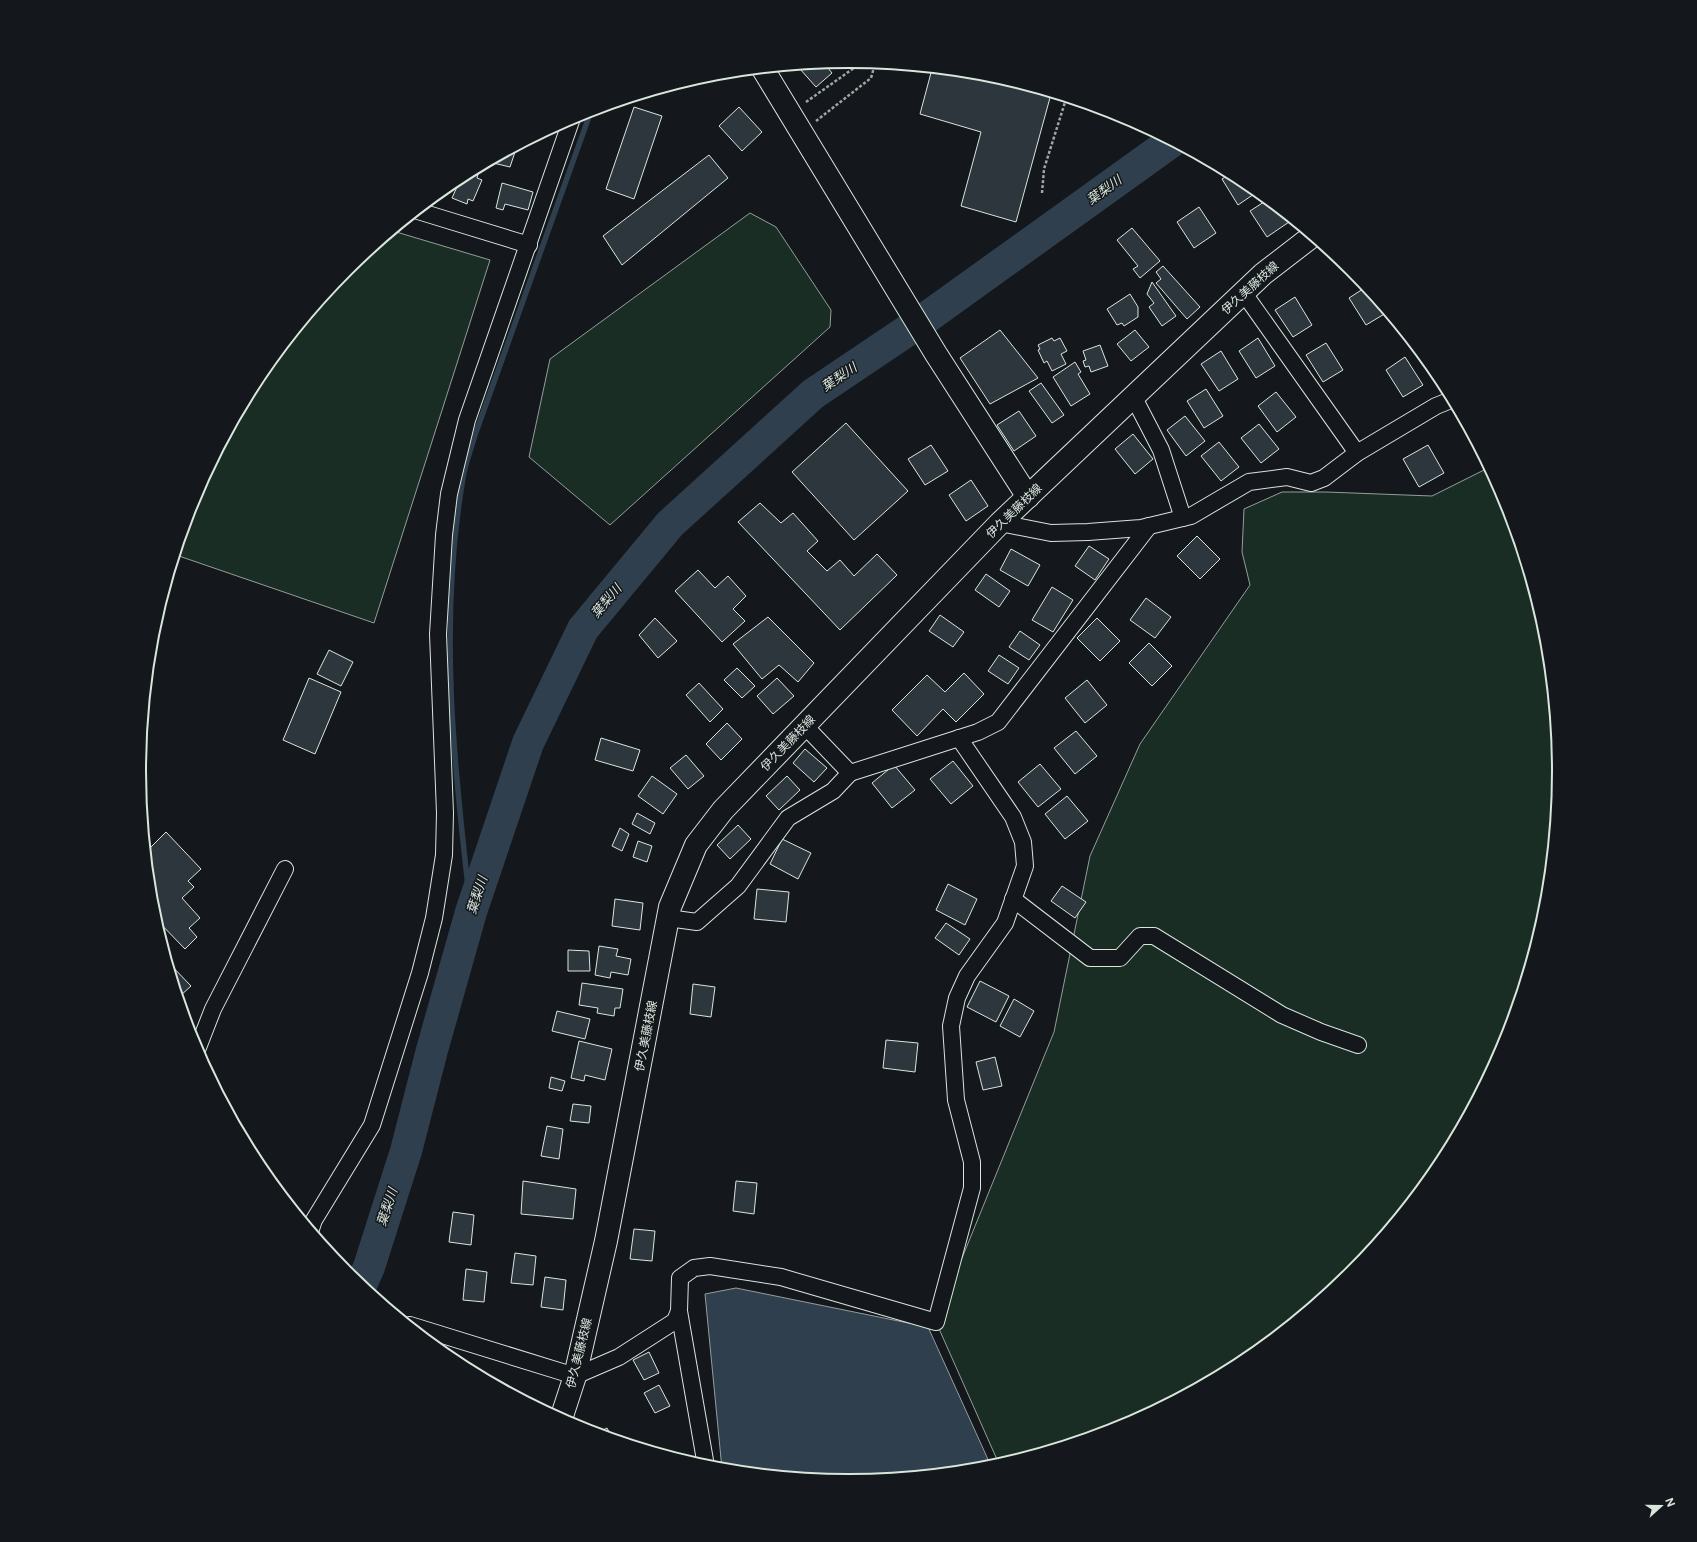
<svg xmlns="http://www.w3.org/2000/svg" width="1697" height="1542" viewBox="0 0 1697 1542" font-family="'Public Sans','Noto Sans JP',sans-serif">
<rect width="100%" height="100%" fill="#14181c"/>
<g fill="#1a2d24" stroke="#939e99">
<polygon points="750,213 776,227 831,310 830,327 610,525 529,457 550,359"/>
<polygon points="393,231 490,260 374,623 176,555 193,499 258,376 347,269"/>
<polygon points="1488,468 1505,500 1545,633 1558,771 1545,910 1504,1043 1439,1166 1350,1273 1243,1361 1120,1427 999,1464 936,1322 1054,1032 1090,856 1140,744 1250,585 1242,552 1244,509 1282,492 1326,492 1432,496"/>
</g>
<polygon fill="#2f3f4d" stroke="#939e99" points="736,1288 928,1327 991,1466 848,1481 722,1469 705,1294"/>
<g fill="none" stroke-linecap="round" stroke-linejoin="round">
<path stroke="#2f3f4d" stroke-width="5.5" d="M471,912C454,769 438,622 463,478C465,464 471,449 475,435L591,111"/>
<polyline stroke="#2f3f4d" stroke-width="32" points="361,1285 369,1267 406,1151 432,1050 471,912 528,743 583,629 670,524 813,394 926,318 1171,142"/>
</g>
<g fill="#2c363c" stroke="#d8e6dc">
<polygon points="824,63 832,73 816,87 800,69 804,65"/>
<polygon points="932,69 987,75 1051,94 1016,222 961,206 981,132 920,114"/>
<polygon points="634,107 662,116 634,199 606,189"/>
<polygon points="739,107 762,132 742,151 719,126"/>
<polygon points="514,148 516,149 510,167 489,162"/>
<polygon points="709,155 728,178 622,265 603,236"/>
<polygon points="471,171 478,174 477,178 482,180 473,201 468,199 467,204 452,198 460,180 464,182 468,173"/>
<polygon points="1230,174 1243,181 1257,192 1238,205 1222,179"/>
<polygon points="502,183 533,192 528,210 505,204 503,210 496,208"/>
<polygon points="1267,200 1284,214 1289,222 1267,237 1250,211"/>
<polygon points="1199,207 1216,233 1194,248 1177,222"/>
<polygon points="1132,228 1160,261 1140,278 1133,269 1138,266 1117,240"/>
<polygon points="1163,266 1200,307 1187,319 1156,283 1161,279 1156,272"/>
<polygon points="1152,282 1176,316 1162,326 1149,307 1154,303 1147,294"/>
<polygon points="1366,287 1386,313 1366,325 1349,298"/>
<polygon points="1130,294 1138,307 1138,317 1124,326 1122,323 1117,325 1107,309"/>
<polygon points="1295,297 1312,325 1293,337 1275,310"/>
<polygon points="1000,330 1038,378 990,404 960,358"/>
<polygon points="1135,330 1149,347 1131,361 1117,344"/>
<polygon points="1052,338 1054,341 1060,338 1067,351 1061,354 1066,364 1052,371 1047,361 1044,363 1038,350 1040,349 1038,345"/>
<polygon points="1258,338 1275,366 1256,378 1239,351"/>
<polygon points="1326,343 1343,370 1323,382 1306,355"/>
<polygon points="1100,345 1108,366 1091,372 1089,366 1085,367 1083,361 1086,360 1083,351"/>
<polygon points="1221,351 1238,379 1219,391 1201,364"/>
<polygon points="1405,357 1423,385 1403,397 1386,370"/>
<polygon points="1075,362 1081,372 1078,374 1090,394 1071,406 1053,377"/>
<polygon points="1041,383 1064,415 1052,423 1029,391"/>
<polygon points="1206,389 1223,416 1204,428 1187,401"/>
<polygon points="1276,392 1296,417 1277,432 1258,406"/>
<polygon points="1019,411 1036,436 1014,451 997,425"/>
<polygon points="1185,416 1205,441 1186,456 1167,430"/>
<polygon points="846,423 908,491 854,540 792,472"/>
<polygon points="1259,424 1279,449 1261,463 1241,438"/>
<polygon points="1133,434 1153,459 1135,474 1115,449"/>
<polygon points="1219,442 1239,467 1221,481 1201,456"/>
<polygon points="931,445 948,471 925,485 908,459"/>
<polygon points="1428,445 1444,473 1419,487 1403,459"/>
<polygon points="971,480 988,506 966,521 949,495"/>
<polygon points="760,503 781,523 793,513 818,541 807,551 827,571 840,560 854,576 877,554 897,575 840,630 738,522"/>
<polygon points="1197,536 1220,559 1200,579 1177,556"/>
<polygon points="1089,546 1109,559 1095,580 1075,566"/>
<polygon points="1011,549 1040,565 1028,586 1000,570"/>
<polygon points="698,570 715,588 728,576 746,596 733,609 745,621 722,642 675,591"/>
<polygon points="986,574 1010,591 999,607 975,590"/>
<polygon points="1052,587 1073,600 1053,632 1032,620"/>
<polygon points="1146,598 1171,617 1155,638 1130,620"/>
<polygon points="940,615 964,632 953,647 929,631"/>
<polygon points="768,617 814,663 798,682 779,665 762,679 733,644"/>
<polygon points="655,618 677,641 658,658 639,635"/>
<polygon points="1097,618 1120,641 1100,661 1077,638"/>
<polygon points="1020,631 1040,645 1029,660 1009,647"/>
<polygon points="1149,643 1172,666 1152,686 1129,663"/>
<polygon points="329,650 353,662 341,686 317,674"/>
<polygon points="999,655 1019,668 1008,684 988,671"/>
<polygon points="737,668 755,686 742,698 724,680"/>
<polygon points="964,673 984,694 956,722 943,709 917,736 892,710 927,675 945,692"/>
<polygon points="309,678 341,692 315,754 283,740"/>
<polygon points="777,678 794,696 773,714 757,696"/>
<polygon points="1087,680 1107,705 1085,723 1065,698"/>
<polygon points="699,683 723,709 710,722 686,695"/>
<polygon points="727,723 742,739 721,760 706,744"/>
<polygon points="1076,731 1097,756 1075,774 1054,748"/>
<polygon points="601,738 640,750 633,771 595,760"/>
<polygon points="805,749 827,768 814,782 793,763"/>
<polygon points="686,755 704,776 688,789 670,768"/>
<polygon points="953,761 973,786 951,804 930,779"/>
<polygon points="1040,764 1061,789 1038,807 1018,782"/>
<polygon points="894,765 915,790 892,808 872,783"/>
<polygon points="652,776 677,794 663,814 638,796"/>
<polygon points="787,776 800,790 779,810 766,796"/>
<polygon points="1067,796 1088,821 1065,839 1045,814"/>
<polygon points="637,813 655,823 650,834 632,824"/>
<polygon points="738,825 751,839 730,859 717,845"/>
<polygon points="620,828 629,834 622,851 612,846"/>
<polygon points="166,832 201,869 188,881 194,887 182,898 200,918 189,928 197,937 185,949 154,917 152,909 145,840 151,847"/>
<polygon points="782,839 811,853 798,879 770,864"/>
<polygon points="638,841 652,846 647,862 633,857"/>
<polygon points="948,884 977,899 965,925 936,910"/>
<polygon points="1062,886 1086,902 1075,918 1051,901"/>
<polygon points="757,889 789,892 786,922 754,919"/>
<polygon points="615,899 643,903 640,930 612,926"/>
<polygon points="946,923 970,939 959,955 935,938"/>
<polygon points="599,946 618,949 616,956 631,959 628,975 611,972 610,978 595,975"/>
<polygon points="568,950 589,951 590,971 568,971"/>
<polygon points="168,962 191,986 179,997"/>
<polygon points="980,981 1009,996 996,1022 967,1007"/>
<polygon points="582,983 623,989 620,1008 615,1008 614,1016 597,1013 598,1008 579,1005"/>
<polygon points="693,984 715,987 711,1017 690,1014"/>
<polygon points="1014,999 1034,1011 1020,1037 1000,1026"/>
<polygon points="557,1011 590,1019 585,1039 552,1031"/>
<polygon points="886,1040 918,1043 915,1072 883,1068"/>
<polygon points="579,1041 612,1049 605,1080 585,1075 584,1081 571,1078"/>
<polygon points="995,1057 1002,1086 983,1090 976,1062"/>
<polygon points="551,1077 565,1081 562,1091 549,1088"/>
<polygon points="573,1104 591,1106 589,1123 570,1121"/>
<polygon points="547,1126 563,1129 559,1159 541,1156"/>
<polygon points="523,1181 576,1189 573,1219 521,1214"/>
<polygon points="736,1181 757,1183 754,1214 733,1211"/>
<polygon points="453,1212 474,1215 471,1245 449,1242"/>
<polygon points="634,1229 655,1231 652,1261 630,1259"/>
<polygon points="515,1253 536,1256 533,1285 511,1283"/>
<polygon points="466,1269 487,1272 484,1302 463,1300"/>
<polygon points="545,1277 566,1280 563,1310 541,1307"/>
<polygon points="649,1352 659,1373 644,1380 633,1360"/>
<polygon points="659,1385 670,1406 655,1413 644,1393"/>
<polygon points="607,1428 612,1438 597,1433"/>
</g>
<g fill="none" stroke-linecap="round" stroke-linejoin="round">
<defs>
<g id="street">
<polyline points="418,211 529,245"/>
<polyline points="1243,292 1357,453"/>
<polyline points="1133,396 1161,450 1183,518"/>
<polyline points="1000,523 1051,533 1088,532 1141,528 1191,516 1249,482 1287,477 1311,483 1324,478 1357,453 1436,406 1451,400"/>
<polyline points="804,725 850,773 978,732 998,722 1149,526"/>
<polyline points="1013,899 1090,958 1120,958 1140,936 1154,936 1282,1015 1321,1032 1358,1045"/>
<polyline points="668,918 697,922 738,886 788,818 833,791 850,773"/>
<polyline points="197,1050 213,1009 285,869"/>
<polyline points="311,1229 314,1220 372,1125 420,973 434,918 444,855 445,813 438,634 444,535 449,494 467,420 572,118"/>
<polyline points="679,1311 706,1466"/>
<polyline points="410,1325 575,1376 619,1357 675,1321 679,1311 680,1278 694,1268 710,1266 781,1277 936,1322 972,1188 972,1162 956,1100 951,1026 957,998 967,976 1005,923 1025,866 1023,842 1013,817 959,738"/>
</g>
<g id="secondary">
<polyline points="763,69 936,354 1028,497"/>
<polyline points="561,1419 575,1376 606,1241 670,907 696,845 723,810 1000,523 1263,274 1311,237"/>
</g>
</defs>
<use href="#street" stroke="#d8e6dc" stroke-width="18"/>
<use href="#secondary" stroke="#d8e6dc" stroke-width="24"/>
<g stroke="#9da8a2" stroke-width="2.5" stroke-dasharray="3 2" stroke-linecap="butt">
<polyline points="806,102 854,68 856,62"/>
<polyline points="816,121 871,78 875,64"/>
<polyline points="1042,193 1044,169 1066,99"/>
</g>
<use href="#street" stroke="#14181c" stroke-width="16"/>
<use href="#secondary" stroke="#14181c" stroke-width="22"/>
</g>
<g text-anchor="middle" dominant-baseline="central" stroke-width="3" stroke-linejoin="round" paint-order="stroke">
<g font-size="12" fill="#d8e6dc" stroke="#14181c">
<text transform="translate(1250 288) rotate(-42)">伊久美藤枝線</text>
<text transform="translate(1014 511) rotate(-44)">伊久美藤枝線</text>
<text transform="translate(788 743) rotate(-46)">伊久美藤枝線</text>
<text transform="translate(646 1036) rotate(-79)">伊久美藤枝線</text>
<text transform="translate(579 1353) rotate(-76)">伊久美藤枝線</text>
</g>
<g font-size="13" font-style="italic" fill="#d8e6dc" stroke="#14181c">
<text transform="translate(1104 190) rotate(-36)">葉梨川</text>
<text transform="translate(839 377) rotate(-34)">葉梨川</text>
<text transform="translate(606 601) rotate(-50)">葉梨川</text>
<text transform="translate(477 895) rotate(-72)">葉梨川</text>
<text transform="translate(387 1207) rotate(-71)">葉梨川</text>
</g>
</g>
<path d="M0 0H1697V1542H0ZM146 771a703 703 0 1 1 1406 0a703 703 0 1 1-1406 0Z" fill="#14181c" fill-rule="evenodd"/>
<path fill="none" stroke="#d8e6dc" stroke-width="2" d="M146 771a703 703 0 1 1 1406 0a703 703 0 1 1-1406 0Z"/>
<g transform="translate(1661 1506) rotate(69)" stroke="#14181c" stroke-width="3" paint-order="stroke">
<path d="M0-3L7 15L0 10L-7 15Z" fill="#d8e6dc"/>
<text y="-6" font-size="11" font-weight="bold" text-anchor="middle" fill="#d8e6dc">N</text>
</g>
</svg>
